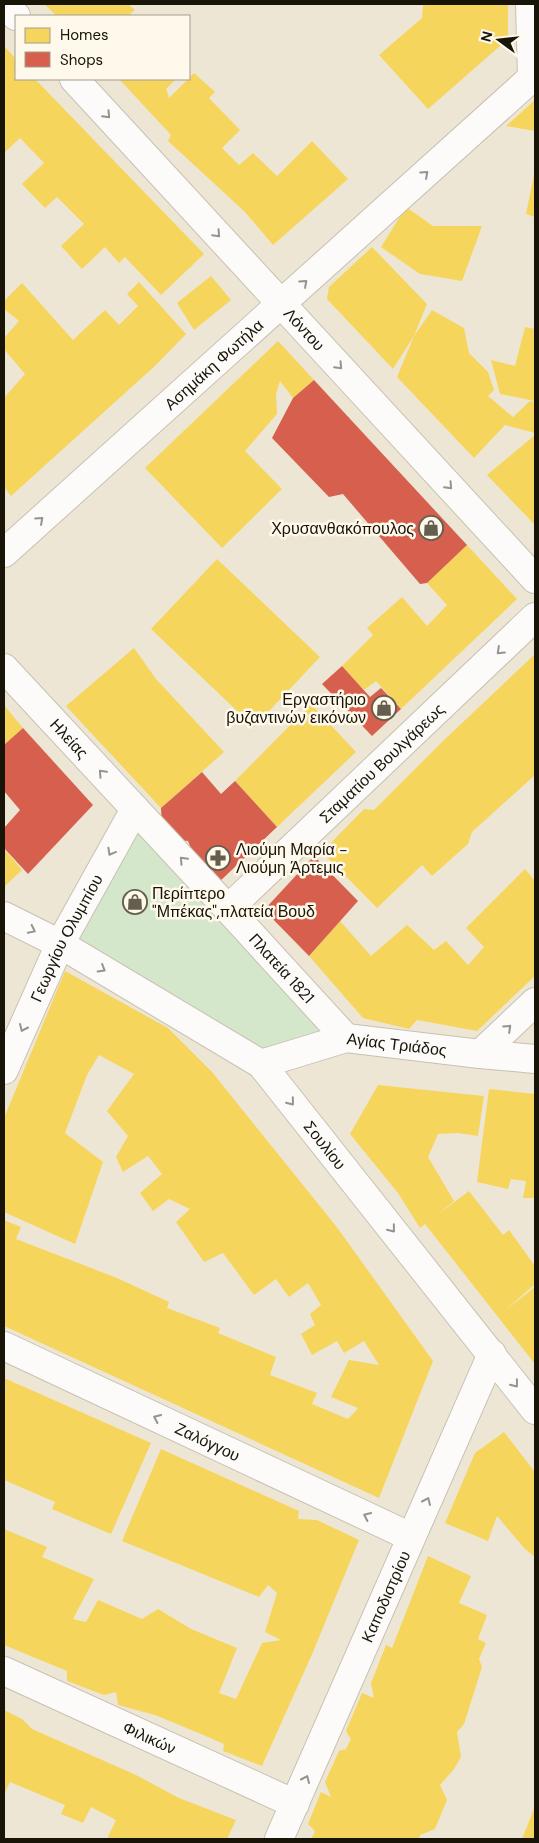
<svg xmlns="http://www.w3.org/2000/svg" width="539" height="1843" viewBox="0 0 539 1843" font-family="'DM Sans',sans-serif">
<rect width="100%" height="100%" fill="#eee6d4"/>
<polygon fill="#d5e7cb" points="135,809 346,1038 261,1064 60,944"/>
<g fill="#f6d55c">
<polygon points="44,4 128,4 135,10 130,14 132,16 57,16"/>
<polygon points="423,4 508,4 508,39 428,109 379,55 422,18"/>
<polygon points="4,46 16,59 16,79 35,79 204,254 161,295 125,257 119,263 105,247 82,269 61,246 84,224 57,197 45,208 22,184 44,163 20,138 5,152 4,151"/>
<polygon points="194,73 215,92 209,98 240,130 222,148 239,165 253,153 277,176 312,141 348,179 273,245 245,212 168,141 171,135 119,79 176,79 166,89 169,98"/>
<polygon points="535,100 535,131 506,126"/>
<polygon points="534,175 535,175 535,217 526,214"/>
<polygon points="406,207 433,226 482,226 462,281 420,274 381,247"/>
<polygon points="372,247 427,304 414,336 432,310 464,328 469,353 488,372 494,390 488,396 513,417 530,401 535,402 535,433 505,425 474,458 397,377 414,336 393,369 327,299 329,287"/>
<polygon points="211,276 231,300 194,330 177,303"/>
<polygon points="139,282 186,334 156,365 11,496 4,487 4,398 25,374 4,349 4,338 19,321 4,309 4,301 22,283 73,340 105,310 119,325 138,306 127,294"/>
<polygon points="525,327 535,329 535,401 500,394 491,360 515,366"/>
<polygon points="278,341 314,380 293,398 280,381 276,394 277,414 245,451 282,489 222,548 145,468"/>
<polygon points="535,435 535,525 487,475"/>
<polygon points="467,545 517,599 401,709 376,681 364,690 342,666 373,635 367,628 402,597 427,626 447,605 427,583"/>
<polygon points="217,559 320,657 254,727 151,629"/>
<polygon points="134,648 156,679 224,752 161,808 66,706"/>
<polygon points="535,654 535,775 472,832 468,844 432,876 422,865 377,908 322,852 364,809 374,810 444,740"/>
<polygon points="311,704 356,752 277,827 235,781"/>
<polygon points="4,705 23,728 4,745"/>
<polygon points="4,849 22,870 4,887"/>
<polygon points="525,869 535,881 535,976 477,1031 417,1020 409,1029 363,1018 309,956 340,921 371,956 407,925 434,950 446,941 468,965 484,947 466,928"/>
<polygon points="65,971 168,1028 212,1072 336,1226 433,1361 379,1498 4,1326 4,1220 21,1227 16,1239 117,1278 169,1302 167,1308 220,1328 218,1333 276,1357 270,1375 317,1393 312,1404 348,1419 358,1408 331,1397 349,1360 379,1365 364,1341 344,1353 337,1341 312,1355 301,1334 315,1325 310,1314 321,1305 308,1283 289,1297 276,1279 254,1295 223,1253 204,1262 176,1222 190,1209 169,1199 153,1211 140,1193 162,1174 148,1156 123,1172 116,1157 128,1136 107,1111 134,1074 99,1055 87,1075 65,1133 103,1162 75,1244 4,1212 4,1118"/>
<polygon points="378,1085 484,1096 478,1136 457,1133 438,1134 428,1157 454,1201 436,1216 469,1191 503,1235 509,1230 535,1266 535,1284 507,1309 535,1287 535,1364 425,1224 420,1228 398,1193 350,1134"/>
<polygon points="489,1089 535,1094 535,1198 523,1198 526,1181 511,1179 508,1189 477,1182"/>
<polygon points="4,1378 151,1443 111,1534 52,1509 55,1502 4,1480"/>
<polygon points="504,1432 535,1472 535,1557 525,1549 497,1516 488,1541 445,1523 475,1453"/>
<polygon points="161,1449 299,1511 298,1519 317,1520 359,1540 313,1652 262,1766 223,1751 224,1744 201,1734 155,1715 118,1705 116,1692 104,1695 67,1681 67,1671 4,1645 4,1529 47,1547 42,1557 94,1579 73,1619 86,1622 98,1600 142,1619 158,1609 191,1629 237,1648 219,1693 236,1699 262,1643 281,1640 265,1632 277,1593 268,1585 259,1597 122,1541"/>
<polygon points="428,1556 471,1576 459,1603 487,1615 478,1639 486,1643 479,1659 482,1667 464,1724 457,1732 461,1757 454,1769 440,1785 447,1800 435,1829 420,1835 419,1839 311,1839 315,1831 308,1824 321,1792 331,1797 325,1782 339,1751 346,1749 351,1739 346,1731 362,1693 374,1698 371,1683 386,1645 392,1648"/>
<polygon points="4,1710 22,1719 32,1729 136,1775 179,1798 236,1820 227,1839 107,1839 116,1820 91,1807 83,1823 61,1814 65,1805 10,1782 4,1794"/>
<polygon points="534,1809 535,1809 535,1839 522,1839"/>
</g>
<g fill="#d6604d">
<polygon points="314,380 467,545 427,583 420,584 343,494 329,497 272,438 293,398"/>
<polygon points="342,666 370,697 381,688 401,709 372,736 322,684"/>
<polygon points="23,728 93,805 28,874 4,848 4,828 20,810 4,791 4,745"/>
<polygon points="202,772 221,794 235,781 277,827 218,883 192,851 188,841 176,840 162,827 161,808"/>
<polygon points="314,856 358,901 309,956 264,910"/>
</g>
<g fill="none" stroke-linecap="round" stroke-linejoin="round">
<defs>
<g id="minor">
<polyline points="5,4 16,16"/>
<polyline points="530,4 532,77"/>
<path id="s1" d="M74,79L535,579"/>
<path id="s2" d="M4,553L535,75"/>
<path id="s3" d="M4,668L228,909L346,1038"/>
<path id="s4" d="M228,909L535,617"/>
<path id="s5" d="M4,916L60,944L261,1064L535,1410"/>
<polyline points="480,1054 535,1002"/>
<path id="s6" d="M261,1064L346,1038L480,1054L535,1059"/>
<path id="s7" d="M4,1070L60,944L135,809"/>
<path id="s8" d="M4,1346L411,1537"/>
<path id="s9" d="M4,1671L295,1804"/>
<path id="s10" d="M279,1839L492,1354"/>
</g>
</defs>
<use href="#minor" stroke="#c7c1b3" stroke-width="30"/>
<use href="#minor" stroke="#fcfbf9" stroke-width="28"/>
</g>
<defs><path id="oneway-chevron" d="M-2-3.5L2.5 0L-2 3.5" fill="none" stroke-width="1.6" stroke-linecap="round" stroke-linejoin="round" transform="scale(1.25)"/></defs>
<g stroke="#96938d">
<use href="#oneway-chevron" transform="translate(107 115) rotate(47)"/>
<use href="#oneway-chevron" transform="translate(425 174) rotate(-42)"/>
<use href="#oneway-chevron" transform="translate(217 234) rotate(47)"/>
<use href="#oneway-chevron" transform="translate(304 283) rotate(-42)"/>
<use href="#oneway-chevron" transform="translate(339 366) rotate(47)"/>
<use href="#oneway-chevron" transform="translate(449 486) rotate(47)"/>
<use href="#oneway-chevron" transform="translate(40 520) rotate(-42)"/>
<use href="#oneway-chevron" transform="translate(500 651) rotate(137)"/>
<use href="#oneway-chevron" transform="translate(102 773) rotate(-133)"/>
<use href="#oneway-chevron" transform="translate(111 852) rotate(119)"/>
<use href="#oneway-chevron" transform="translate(183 860) rotate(-133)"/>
<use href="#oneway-chevron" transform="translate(32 930) rotate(26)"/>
<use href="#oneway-chevron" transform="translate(102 969) rotate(31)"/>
<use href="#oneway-chevron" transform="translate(23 1028) rotate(114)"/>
<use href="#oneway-chevron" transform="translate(508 1028) rotate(-43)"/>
<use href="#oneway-chevron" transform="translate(291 1102) rotate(51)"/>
<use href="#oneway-chevron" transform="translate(392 1229) rotate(51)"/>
<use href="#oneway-chevron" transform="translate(515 1384) rotate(52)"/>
<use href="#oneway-chevron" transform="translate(157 1418) rotate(-155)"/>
<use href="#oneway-chevron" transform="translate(427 1501) rotate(-66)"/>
<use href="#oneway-chevron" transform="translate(367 1516) rotate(-155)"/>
<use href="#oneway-chevron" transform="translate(306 1779) rotate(-66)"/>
</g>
<defs>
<symbol id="shop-ring" viewBox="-11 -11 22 22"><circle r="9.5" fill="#fef9eb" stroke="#645e4f" stroke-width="1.5"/><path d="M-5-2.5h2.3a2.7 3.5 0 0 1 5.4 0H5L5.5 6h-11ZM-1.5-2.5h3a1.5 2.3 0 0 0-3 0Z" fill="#645e4f"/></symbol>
<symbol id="pharmacy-ring" viewBox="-11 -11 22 22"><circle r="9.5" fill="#fef9eb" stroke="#645e4f" stroke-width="1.5"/><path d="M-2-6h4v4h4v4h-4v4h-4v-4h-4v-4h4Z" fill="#645e4f"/></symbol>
</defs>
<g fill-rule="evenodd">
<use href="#shop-ring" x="417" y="514" width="28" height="28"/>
<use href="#shop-ring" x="370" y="694" width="28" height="28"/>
<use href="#pharmacy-ring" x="204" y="844" width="28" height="28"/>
<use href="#shop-ring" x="121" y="888" width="28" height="28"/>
</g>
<g text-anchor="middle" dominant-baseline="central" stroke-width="5" stroke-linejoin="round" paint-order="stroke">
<g font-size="16" fill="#191408" stroke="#fef9eb">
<text stroke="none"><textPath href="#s1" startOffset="340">Λόντου</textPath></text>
<text stroke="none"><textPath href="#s2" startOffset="282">Ασημάκη Φωτήλα</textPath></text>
<text stroke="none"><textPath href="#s3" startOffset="96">Ηλείας</textPath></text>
<text stroke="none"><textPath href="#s4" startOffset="212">Σταματίου Βουλγάρεως</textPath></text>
<text stroke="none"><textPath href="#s7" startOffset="146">Γεωργίου Ολυμπίου</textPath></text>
<text stroke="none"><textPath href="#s3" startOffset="409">Πλατεία 1821</textPath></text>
<text stroke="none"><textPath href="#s6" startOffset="140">Αγίας Τριάδος</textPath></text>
<text stroke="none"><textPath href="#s5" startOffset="400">Σουλίου</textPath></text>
<text stroke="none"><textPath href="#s8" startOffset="225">Ζαλόγγου</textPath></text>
<text stroke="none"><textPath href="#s10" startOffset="265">Καποδιστρίου</textPath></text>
<text stroke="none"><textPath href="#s9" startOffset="160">Φιλικών</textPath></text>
</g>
<g font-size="16" fill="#191408" stroke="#fef9eb" text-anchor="end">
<text x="414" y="528">Χρυσανθακόπουλος</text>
<text x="366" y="699">Εργαστήριο<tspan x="366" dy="18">βυζαντινών εικόνων</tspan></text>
<text x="236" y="849" text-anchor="start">Λιούμη Μαρία -<tspan x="236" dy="18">Λιούμη Άρτεμις</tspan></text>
<text x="152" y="893" text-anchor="start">Περίπτερο<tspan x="152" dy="18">"Μπέκας",πλατεία Βουδ</tspan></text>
</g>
</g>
<rect width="539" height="1843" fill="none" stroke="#191408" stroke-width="10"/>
<rect x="15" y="15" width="175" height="65" fill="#fef9eb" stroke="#a29d90"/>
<rect x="25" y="28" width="25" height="15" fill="#f6d55c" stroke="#a29d90"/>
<text x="60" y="40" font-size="15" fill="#191408">Homes</text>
<rect x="25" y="52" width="25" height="15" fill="#d6604d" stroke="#a29d90"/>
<text x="60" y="65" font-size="15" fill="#191408">Shops</text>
<g transform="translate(499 40) rotate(285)" stroke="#fef9eb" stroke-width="4" paint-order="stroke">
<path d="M0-4L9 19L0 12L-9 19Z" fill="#191408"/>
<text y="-8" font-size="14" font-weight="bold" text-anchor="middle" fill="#191408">N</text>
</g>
</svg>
